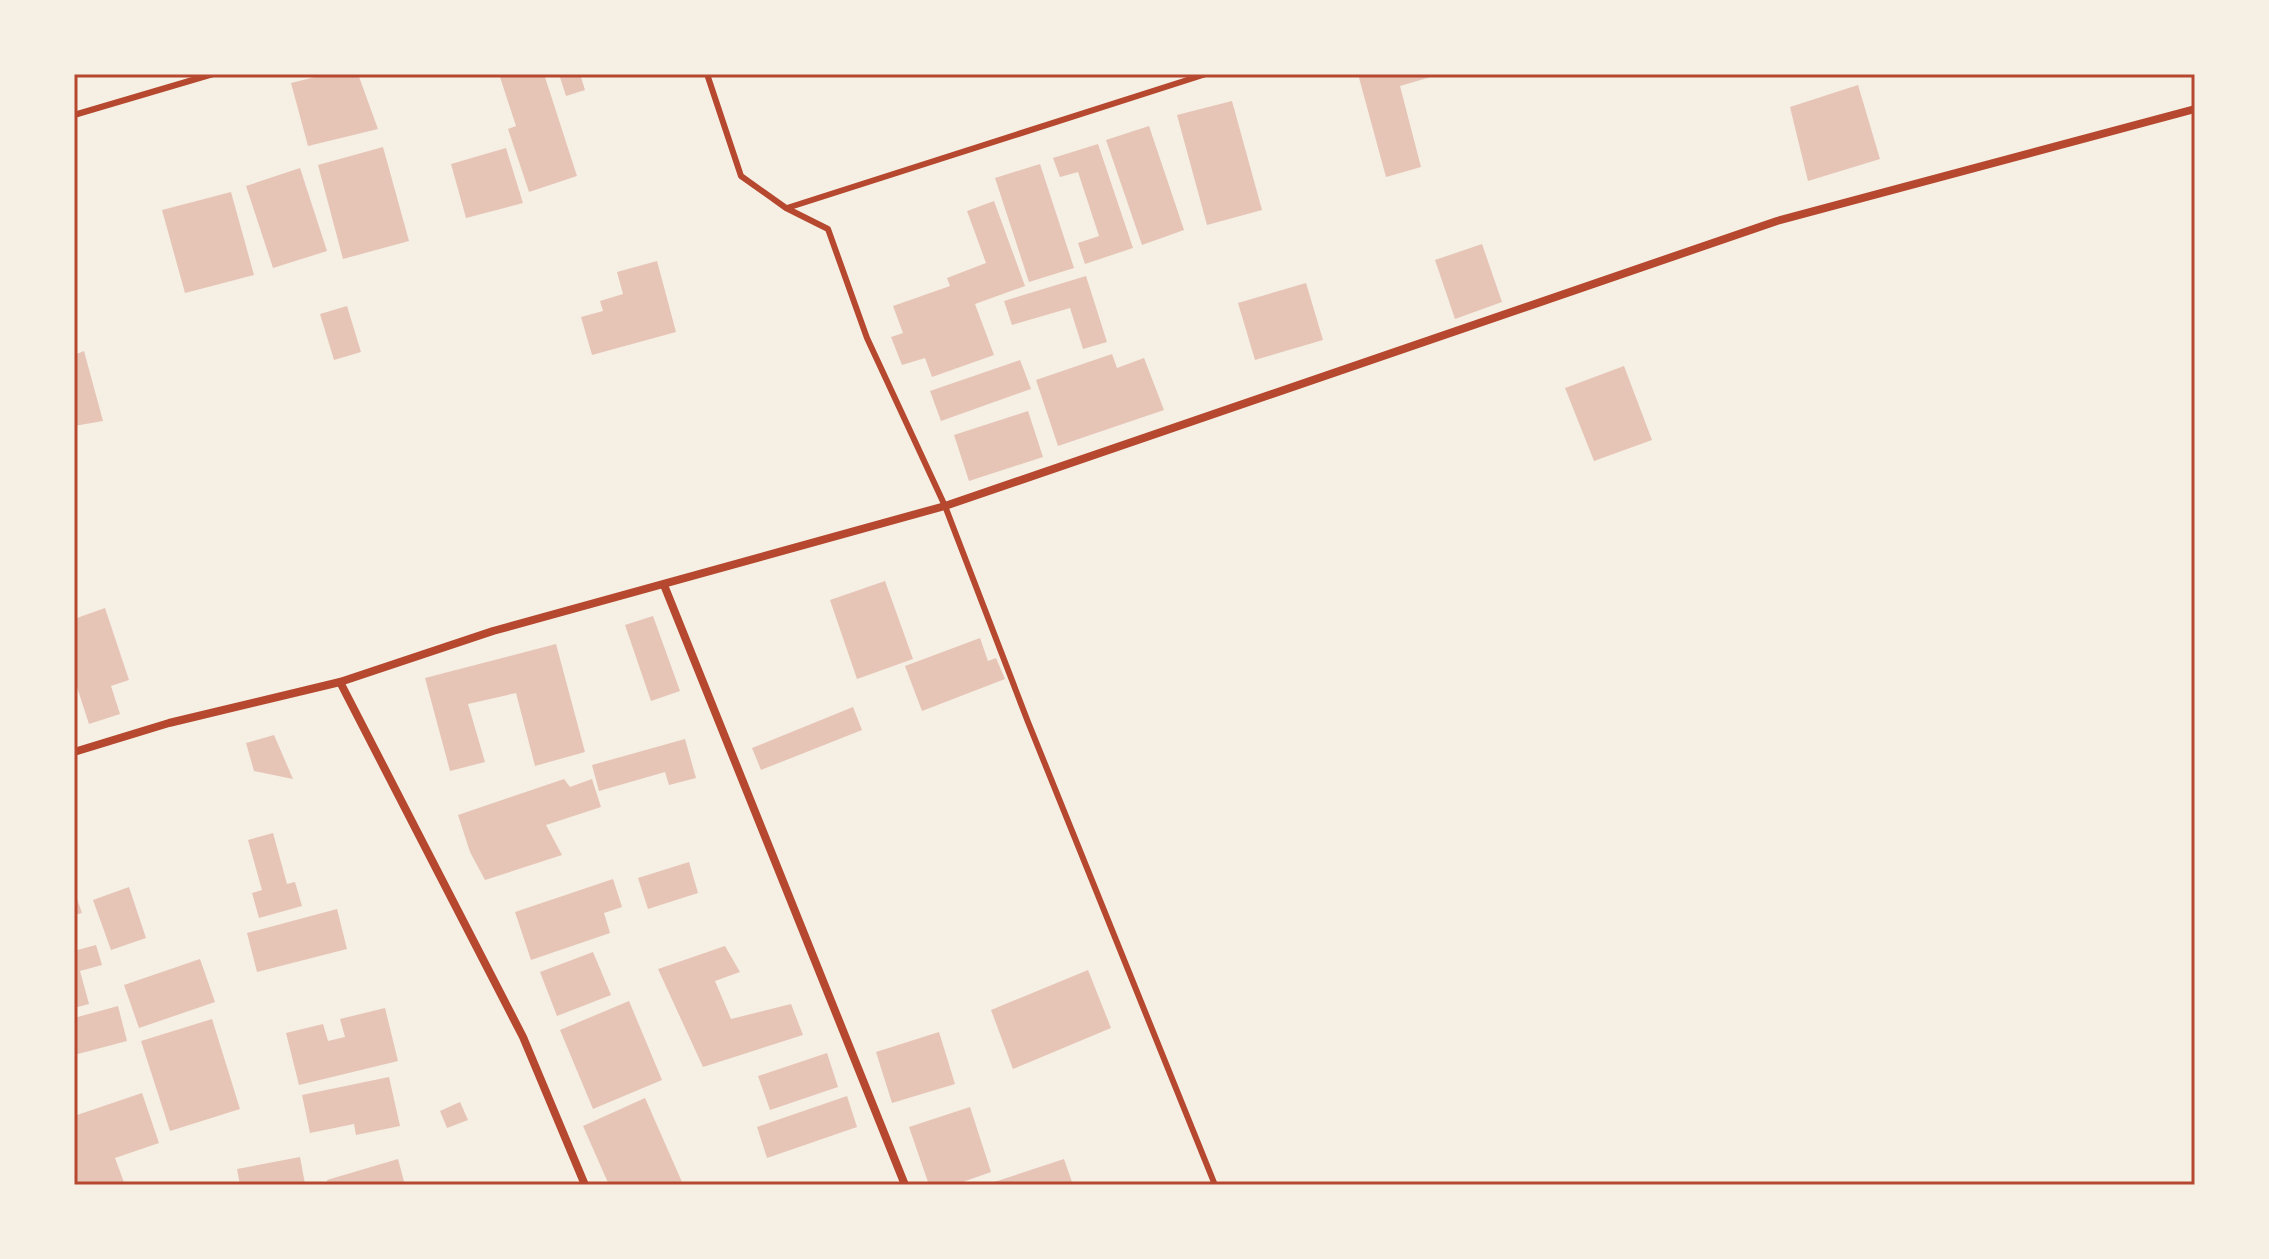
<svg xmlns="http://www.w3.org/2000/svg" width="2269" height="1259" viewBox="0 0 2269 1259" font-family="Montserrat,sans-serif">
<rect width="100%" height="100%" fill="#f6efe4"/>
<g fill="#e6c5b7">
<polygon points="327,74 358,74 378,129 308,146 291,83"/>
<polygon points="499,74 544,74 577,176 529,192 508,129 516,126"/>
<polygon points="559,74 580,74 585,90 566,96"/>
<polygon points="1358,74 1441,74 1400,86 1421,167 1386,177"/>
<polygon points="1858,85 1880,159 1808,181 1790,107"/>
<polygon points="1232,101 1262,210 1207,225 1177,115"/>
<polygon points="1149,126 1184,230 1142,245 1106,140"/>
<polygon points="1098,144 1133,248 1085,264 1078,243 1099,236 1078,172 1060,177 1053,158"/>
<polygon points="383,147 409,241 343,259 318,165"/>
<polygon points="506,148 523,203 466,218 451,164"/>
<polygon points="1040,164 1074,268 1029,282 995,178"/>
<polygon points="300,168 327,251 273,268 246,186"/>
<polygon points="231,192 254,275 185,293 162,210"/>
<polygon points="994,201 1025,286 975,304 994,355 932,377 925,358 902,365 891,337 903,333 893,306 950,286 947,278 986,263 967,211"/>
<polygon points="1482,244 1502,302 1455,319 1435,260"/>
<polygon points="657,261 676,332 592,355 581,317 603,311 600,301 623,294 617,272"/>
<polygon points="1086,276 1107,342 1083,349 1070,308 1012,325 1004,301"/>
<polygon points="1306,283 1323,340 1255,360 1238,303"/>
<polygon points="347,306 361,352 334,360 320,314"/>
<polygon points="84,351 103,421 74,426 74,355"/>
<polygon points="1112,354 1117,368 1144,358 1164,410 1058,446 1036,380"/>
<polygon points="1020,360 1031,389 941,421 930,391"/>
<polygon points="1624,366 1652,440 1594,461 1565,388"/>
<polygon points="1028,411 1043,457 969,481 954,435"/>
<polygon points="885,581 913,659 857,679 830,600"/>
<polygon points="105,608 129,680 111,686 120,714 89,724 74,678 74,619"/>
<polygon points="653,616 680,691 651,701 625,625"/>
<polygon points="980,638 988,661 996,658 1005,679 922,711 905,666"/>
<polygon points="556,644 585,752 535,766 516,693 468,704 485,762 450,771 425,678"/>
<polygon points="853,707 862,730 761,770 752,748"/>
<polygon points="274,735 293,779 254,771 246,743"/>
<polygon points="685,739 696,778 669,785 665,772 599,791 592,765"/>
<polygon points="564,779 570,787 592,779 601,807 546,825 562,855 485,880 470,852 458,815"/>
<polygon points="273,833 287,884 295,882 302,906 259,918 252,893 262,890 248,840"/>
<polygon points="689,862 698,893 648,909 638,878"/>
<polygon points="613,879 622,907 604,913 610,933 531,960 515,912"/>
<polygon points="129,887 146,938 111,950 93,900"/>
<polygon points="74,890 82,913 74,915"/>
<polygon points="337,909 347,949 257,972 247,933"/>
<polygon points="96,945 102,965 80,971 89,1004 74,1008 74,951"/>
<polygon points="725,946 740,972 715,981 731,1019 791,1004 803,1035 703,1067 658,969"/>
<polygon points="593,952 611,995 557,1016 540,972"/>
<polygon points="200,959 215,1002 139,1028 124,985"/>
<polygon points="1088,970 1111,1028 1013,1069 991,1010"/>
<polygon points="629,1001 662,1080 593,1109 560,1030"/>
<polygon points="118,1006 127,1041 74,1055 74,1018"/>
<polygon points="385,1008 398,1061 299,1085 286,1033 323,1024 328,1041 345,1037 340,1019"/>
<polygon points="212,1019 240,1109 170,1131 141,1041"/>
<polygon points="939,1032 955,1084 892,1103 876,1052"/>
<polygon points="827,1053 838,1087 770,1110 758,1076"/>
<polygon points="389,1077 400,1126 356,1135 354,1124 310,1133 302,1095"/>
<polygon points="142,1093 159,1143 115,1158 125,1185 77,1185 74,1176 74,1116"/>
<polygon points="847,1096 857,1127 767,1158 757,1127"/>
<polygon points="645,1098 682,1182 675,1185 609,1185 583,1126"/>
<polygon points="460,1102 468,1120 447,1128 440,1111"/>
<polygon points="970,1107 991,1172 954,1185 929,1185 909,1127"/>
<polygon points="300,1157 305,1184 240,1185 237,1169"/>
<polygon points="398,1159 405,1185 328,1185 327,1180"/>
<polygon points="1064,1159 1073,1185 988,1185 988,1184"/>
</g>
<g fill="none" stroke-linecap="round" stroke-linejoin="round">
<g stroke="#b5482f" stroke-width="6">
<polyline points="707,74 741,176 786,208 828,229 867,338 945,506 1028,722 1215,1185"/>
<polyline points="74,115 213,74"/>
<polyline points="787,208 1206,74"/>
</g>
<g stroke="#b5482f" stroke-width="8">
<polyline points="664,585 905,1185"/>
<polyline points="340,682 523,1037 585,1185"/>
<polyline points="74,752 169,723 340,682 493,631 945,506 1777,221 2195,109"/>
</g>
</g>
<rect width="2269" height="1259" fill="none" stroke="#f6efe4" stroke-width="152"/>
<rect x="76" y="76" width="2117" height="1107" fill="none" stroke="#b5482f" stroke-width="3"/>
</svg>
